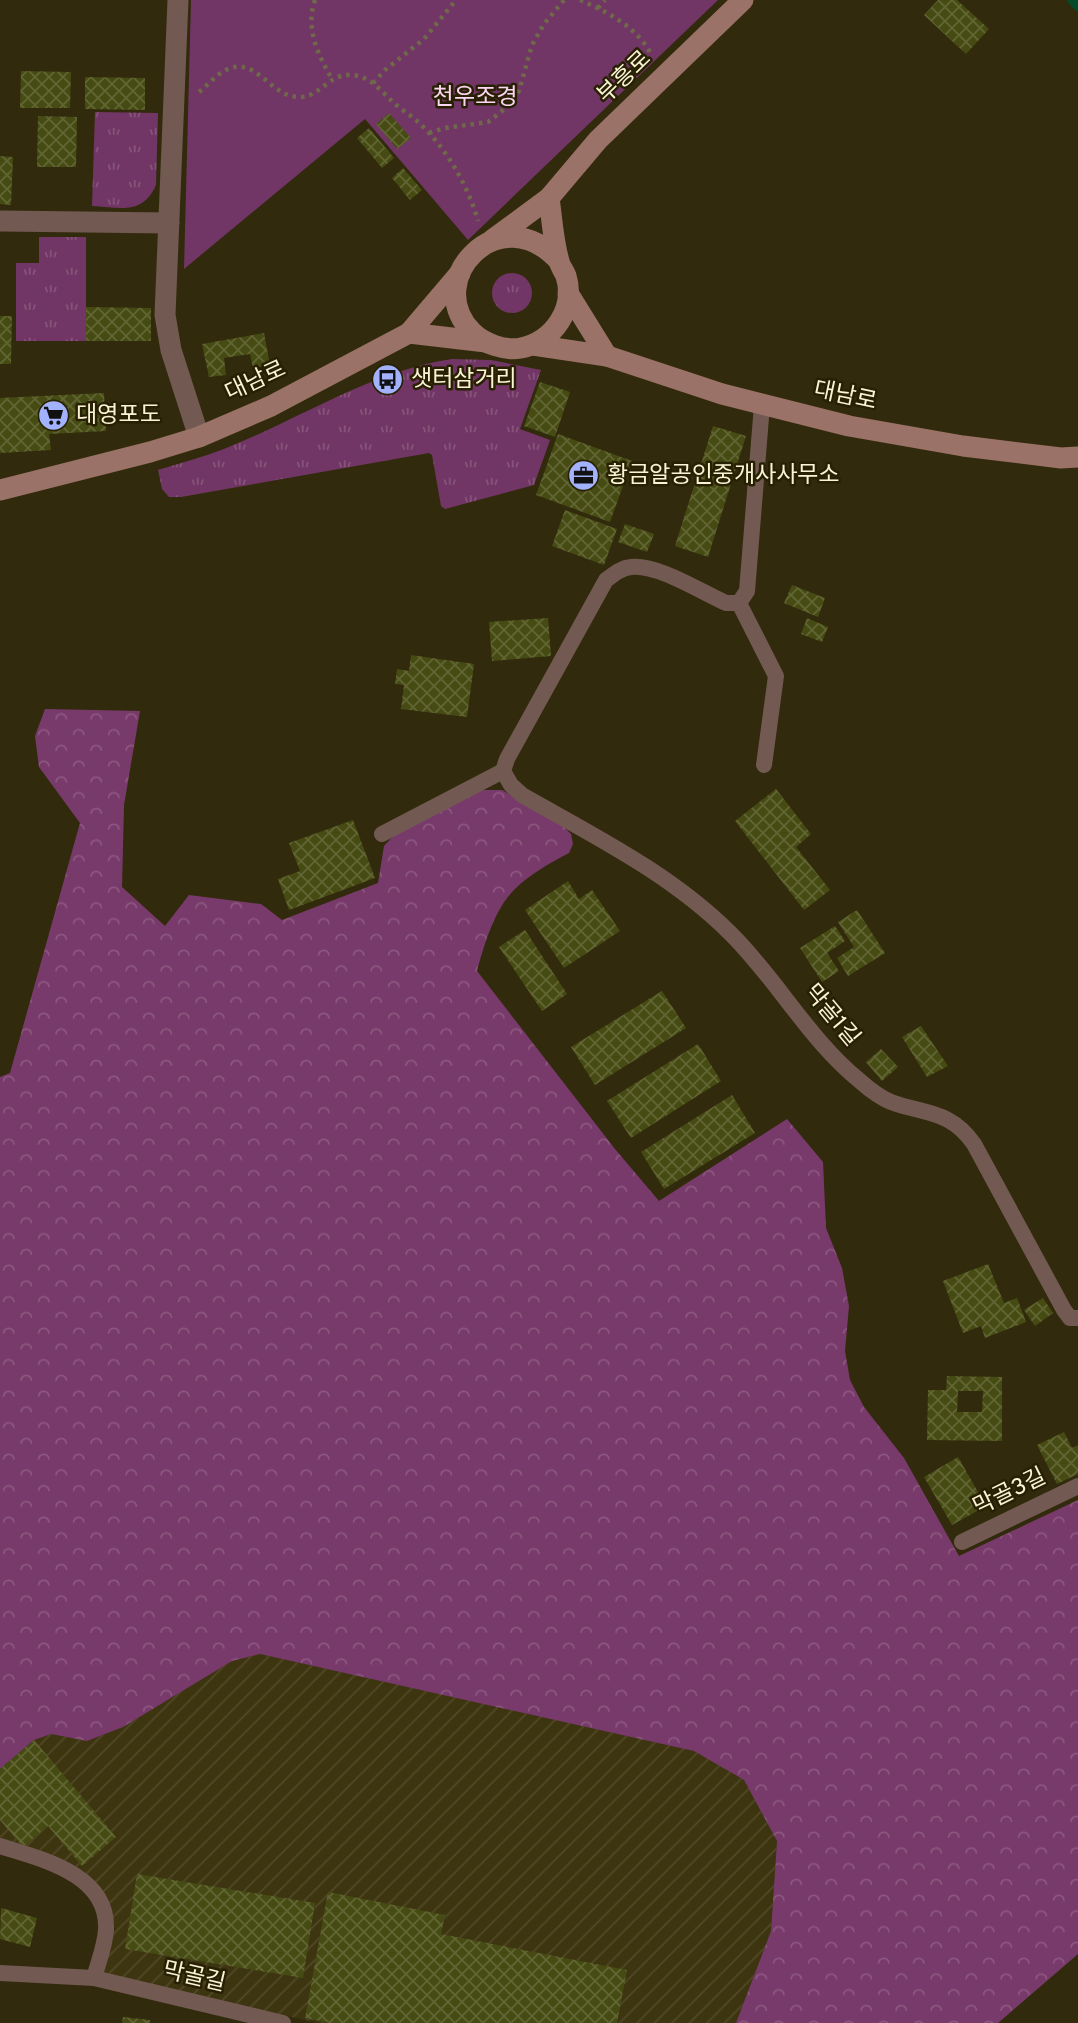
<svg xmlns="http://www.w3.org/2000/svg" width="1078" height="2023" viewBox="0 0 1078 2023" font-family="Overpass,'Noto Sans KR',sans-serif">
<defs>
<pattern id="industrial-furrows" width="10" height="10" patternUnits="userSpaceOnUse" patternTransform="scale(1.75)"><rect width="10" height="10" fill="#3d3410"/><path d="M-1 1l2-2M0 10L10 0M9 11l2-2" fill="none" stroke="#504827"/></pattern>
<pattern id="grass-tufts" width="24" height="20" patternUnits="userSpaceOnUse" patternTransform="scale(1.75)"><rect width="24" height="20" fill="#713665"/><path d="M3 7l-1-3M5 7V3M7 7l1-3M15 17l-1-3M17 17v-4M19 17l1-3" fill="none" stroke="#86547a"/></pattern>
<pattern id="forest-crowns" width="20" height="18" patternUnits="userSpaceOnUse" patternTransform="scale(1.75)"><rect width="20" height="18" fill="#783a6b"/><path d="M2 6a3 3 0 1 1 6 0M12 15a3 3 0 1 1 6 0" fill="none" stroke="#8c577f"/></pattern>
<pattern id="building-cross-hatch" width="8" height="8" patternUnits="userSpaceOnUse" patternTransform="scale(1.75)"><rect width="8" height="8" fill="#454b12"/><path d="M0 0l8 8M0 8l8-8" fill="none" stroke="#616534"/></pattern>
</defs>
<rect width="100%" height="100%" fill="#322a0c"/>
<polygon fill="url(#industrial-furrows)" points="260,1654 695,1751 744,1780 777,1841 771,1931 736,2023 318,2023 103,1974 115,1928 112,1911 100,1888 84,1872 55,1857 0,1839 0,1769 34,1740 51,1734 87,1741 123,1727 232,1661"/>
<g fill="url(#grass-tufts)">
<path d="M95,112L158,113L156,185C142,216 120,207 92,206Z"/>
<polygon points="39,237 86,237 86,341 16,341 16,263 39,263"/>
<circle cx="512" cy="293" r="20"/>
<path d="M452,359L491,360L541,370L520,429L550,440L534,485L445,509L441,506L432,455L429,453L181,497H169L162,489L158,470C180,463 203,457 224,449C300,419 371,371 452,359Z"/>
</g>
<path fill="url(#forest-crowns)" d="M45,709L140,711L124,805L122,887L165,926L189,895L261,904L282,920L378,883L384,846L396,833L482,790H502L561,824L571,834L573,844L569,853C550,863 530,874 515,889C495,908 484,945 477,971L615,1149L659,1201L787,1119L823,1162L826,1228L842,1268L849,1306L845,1351L850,1380L864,1407L904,1458L959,1556L1078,1500V1954L998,2023H736L771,1931L777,1841L744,1780L694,1751L260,1654L232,1661L123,1727L87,1741L51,1734L34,1740L0,1769V1077L10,1073L80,823L39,767L35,736Z"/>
<polygon fill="#713665" points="191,0 718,0 468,240 365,119 184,269"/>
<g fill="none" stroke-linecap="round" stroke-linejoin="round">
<polyline stroke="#034a28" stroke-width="10" points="1072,0 1078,6"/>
</g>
<g fill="url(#building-cross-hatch)" fill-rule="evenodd">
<polygon points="938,0 957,0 989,29 966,54 924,15"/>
<polygon points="21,71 71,72 70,108 20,108"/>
<polygon points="85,77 145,78 145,110 85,109"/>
<polygon points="389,113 411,138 397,149 376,124"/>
<polygon points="38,116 77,117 76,167 37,167"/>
<polygon points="369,128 394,158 382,168 357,138"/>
<polygon points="0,156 13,157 11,205 0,204"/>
<polygon points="403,168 422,190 410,200 392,178"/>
<polygon points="86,307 151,308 151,341 86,341"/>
<polygon points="0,316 12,316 11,364 0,364"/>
<polygon points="264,333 270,365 253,368 250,354 224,358 226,375 209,377 202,344"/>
<polygon points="540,382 570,392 555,437 524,426"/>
<polygon points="104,393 106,431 49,434 51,450 0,453 0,398"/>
<polygon points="713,426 746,436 708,557 675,546"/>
<polygon points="558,434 632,461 610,522 536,495"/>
<polygon points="565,510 617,529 604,565 552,546"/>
<polygon points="625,524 654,534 647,552 618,542"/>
<polygon points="792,585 825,598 818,617 784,603"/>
<polygon points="548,618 551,656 492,661 489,622"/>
<polygon points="807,618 828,627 822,642 801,634"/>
<polygon points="411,655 474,664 467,717 401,709 404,685 395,684 397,669 409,671"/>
<polygon points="776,789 811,834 796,847 830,890 804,910 735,821"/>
<polygon points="353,820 375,878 289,910 278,879 300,871 289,843"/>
<polygon points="568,881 579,899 592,890 620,931 564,968 525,910"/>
<polygon points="857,910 885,953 848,976 837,958 854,947 838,922"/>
<polygon points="835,926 845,941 827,953 839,971 822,982 800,948"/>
<polygon points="525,930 567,994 542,1011 499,947"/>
<polygon points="662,991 686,1028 595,1085 571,1047"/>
<polygon points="921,1026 948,1066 927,1077 902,1037"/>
<polygon points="698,1044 721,1081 631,1138 607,1101"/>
<polygon points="881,1049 898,1067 882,1081 866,1062"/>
<polygon points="732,1095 755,1133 664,1189 641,1152"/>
<polygon points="988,1264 1004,1303 1017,1298 1026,1322 985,1338 981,1326 963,1333 943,1281"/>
<polygon points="1043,1298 1053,1313 1035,1326 1024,1310"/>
<path d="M947,1376L1002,1377V1441L927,1440L928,1390H946ZM958,1391H983L982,1412H957Z"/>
<polygon points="1064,1432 1072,1448 1078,1445 1078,1474 1057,1484 1037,1445"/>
<polygon points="958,1457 986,1506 952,1525 924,1477"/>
<polygon points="34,1740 116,1837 82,1866 48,1826 23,1847 0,1820 0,1769"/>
<polygon points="137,1874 315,1903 303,1978 125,1949"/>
<polygon points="328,1892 445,1915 441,1934 627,1970 617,2023 330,2023 305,2018"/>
<polygon points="1,1908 37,1918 30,1947 0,1939"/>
<polygon points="123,2017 150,2020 150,2023 122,2023"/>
</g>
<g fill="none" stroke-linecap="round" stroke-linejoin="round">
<g stroke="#70684a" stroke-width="4.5" stroke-dasharray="3.5 5" stroke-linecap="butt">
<path d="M315,0C305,28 318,55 332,79"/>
<path d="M580,0C607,12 636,26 651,54"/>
<polyline points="598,8 605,0"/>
<polyline points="373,83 385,70 424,39 456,0"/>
<path d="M199,92C208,85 215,76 224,71C257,53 269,98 300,97C322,97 330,69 358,76C372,79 382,92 392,101C400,109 409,114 417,121C445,146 468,185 478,221"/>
<polyline points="429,133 445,128 488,122 507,107 519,91 532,45 544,24 564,0"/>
</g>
<g stroke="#725952" stroke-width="16">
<path d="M762,405L747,591L739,603H726C701,592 658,564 631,567C621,568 614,574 606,580L507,759L503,771L511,785L522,795C594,836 671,874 730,933C777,979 809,1040 860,1081C869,1089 881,1098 891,1102C927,1115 950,1110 974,1144L1064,1310L1070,1318H1078"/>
<polyline points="739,603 776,676 764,765"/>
<polyline points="382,834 503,771"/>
<polyline points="962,1542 1078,1486"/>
<path d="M0,1846C41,1859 109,1874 106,1930C105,1946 98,1963 94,1978"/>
<polyline points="0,1973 94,1978 283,2023"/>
</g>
<g stroke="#725952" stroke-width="21">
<polyline points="178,0 165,315 171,350 199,437"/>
<polyline points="0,221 169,223"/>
</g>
<g stroke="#9a7267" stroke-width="21">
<path d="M549,198C552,218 553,241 559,261C560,266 564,271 566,276C576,308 554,341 521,348C505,351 484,344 472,332C421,280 500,196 559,261"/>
<polyline points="492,240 549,198 598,140 743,0"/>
<polyline points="568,293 607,356"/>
<polyline points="409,333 486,342"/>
<polyline points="533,345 607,356 722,394 849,426 963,446 1061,458 1078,457"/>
<polyline points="0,490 150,452 199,437 271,406 409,333 460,273"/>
</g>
</g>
<defs>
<symbol id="bus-disc" viewBox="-11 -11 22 22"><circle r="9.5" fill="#a3b2fc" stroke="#282003"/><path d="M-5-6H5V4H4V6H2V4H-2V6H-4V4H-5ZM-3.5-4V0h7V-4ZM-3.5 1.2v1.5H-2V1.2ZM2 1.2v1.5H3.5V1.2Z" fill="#111"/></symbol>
<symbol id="supermarket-disc" viewBox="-11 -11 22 22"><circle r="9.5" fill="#a3b2fc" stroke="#282003"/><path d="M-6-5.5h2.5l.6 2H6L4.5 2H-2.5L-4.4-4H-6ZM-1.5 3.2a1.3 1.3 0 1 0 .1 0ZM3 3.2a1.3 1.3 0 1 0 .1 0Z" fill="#111"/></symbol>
<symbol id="office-disc" viewBox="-11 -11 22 22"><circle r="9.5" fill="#a3b2fc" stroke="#282003"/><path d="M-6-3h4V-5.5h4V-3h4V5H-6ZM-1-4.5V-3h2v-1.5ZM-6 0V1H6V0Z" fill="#111"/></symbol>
</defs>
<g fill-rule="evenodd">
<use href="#bus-disc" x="370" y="362" width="35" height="35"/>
<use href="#supermarket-disc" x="36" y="398" width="35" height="35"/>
<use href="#office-disc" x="566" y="458" width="35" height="35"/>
</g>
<g text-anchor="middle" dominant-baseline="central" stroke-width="5" stroke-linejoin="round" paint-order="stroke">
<g font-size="23" fill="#faf3d5" stroke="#282003">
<text transform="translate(625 78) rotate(-44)">부흥로</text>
<text transform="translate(256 382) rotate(-25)">대남로</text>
<text transform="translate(845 397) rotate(12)">대남로</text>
<text transform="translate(831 1016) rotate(50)">막골1길</text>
<text transform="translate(1010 1493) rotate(-26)">막골3길</text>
<text transform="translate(194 1978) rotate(13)">막골길</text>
</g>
<g font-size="23" fill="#fbd5f1" stroke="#282003">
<text x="475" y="98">천우조경</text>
</g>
<g font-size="23" fill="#faf3d5" stroke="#282003" text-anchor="start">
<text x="411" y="380">샛터삼거리</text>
<text x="76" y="416">대영포도</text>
<text x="607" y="476">황금알공인중개사사무소</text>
</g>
</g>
</svg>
